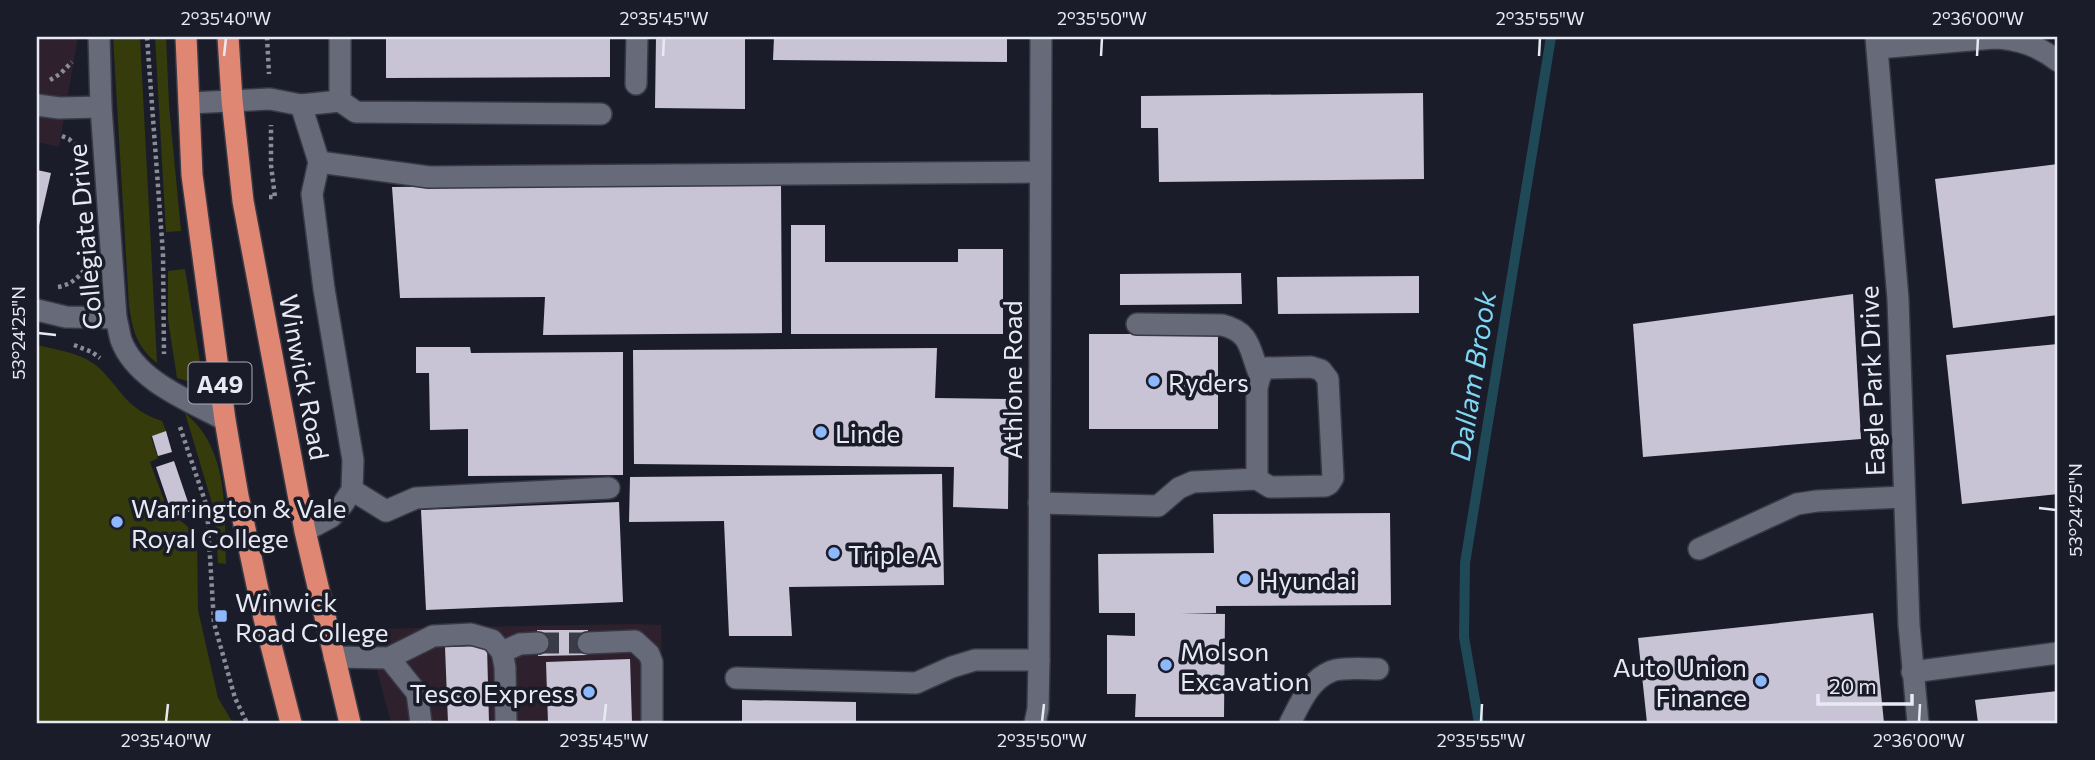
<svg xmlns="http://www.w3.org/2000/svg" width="2095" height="760" viewBox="0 0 2095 760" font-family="Commissioner,sans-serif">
<rect width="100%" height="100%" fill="#1a1d29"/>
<g fill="#2e202c">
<polygon points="37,37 78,37 59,147 37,142"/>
<polygon points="636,624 661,625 663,723 391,723 366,629"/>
</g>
<g fill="#353b0a">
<path d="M113,37H140L157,363C136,346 133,331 129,306Z"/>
<polygon points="155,37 166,37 169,105 181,231 166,232"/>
<polygon points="185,269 202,374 198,380 191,382 177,378 168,319 168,271"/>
<path d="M37,345C56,350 84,353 99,368C123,391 126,409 162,421L166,431L151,437L158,458L150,462L172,522L180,520L197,535L198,610L218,698L233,723H37Z"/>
<path d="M185,413C230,450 224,511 226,564L218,563L215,513Z"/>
</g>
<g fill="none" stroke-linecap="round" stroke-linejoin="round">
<polyline stroke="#204957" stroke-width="10" points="1479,723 1464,637 1465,563 1551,37"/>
</g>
<g fill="#c9c4d5">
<polygon points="386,37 610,37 610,77 386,78"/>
<polygon points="656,37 745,37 745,109 655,108"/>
<polygon points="774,37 1007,37 1007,62 773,60"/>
<polygon points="1423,93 1424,179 1159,182 1158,128 1141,128 1141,96"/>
<polygon points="2058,164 2058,315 1953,328 1935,179"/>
<polygon points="37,170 51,173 38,230 37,229"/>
<polygon points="781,184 782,333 543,335 545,297 400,298 392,187"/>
<polygon points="791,225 825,225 825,262 958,262 958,249 1003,249 1003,334 791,334"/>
<polygon points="1241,273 1242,304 1120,305 1120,274"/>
<polygon points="1419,276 1419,313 1278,314 1277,277"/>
<polygon points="1853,294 1861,439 1643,457 1633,324"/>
<rect x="1089" y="334" width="129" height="95"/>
<polygon points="2058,344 2058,494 1962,504 1946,355"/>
<polygon points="416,347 470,347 471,353 623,352 623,475 468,476 468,429 430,430 429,373 416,373"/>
<polygon points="937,348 935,398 1009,399 1008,509 953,507 954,467 634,464 633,350"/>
<polygon points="166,431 172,452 158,456 152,436"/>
<polygon points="174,461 191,511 173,517 156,467"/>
<polygon points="942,474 944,585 789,587 792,636 729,636 724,521 629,522 630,477"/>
<polygon points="619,502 623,602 426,610 421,510"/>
<polygon points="1390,513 1391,605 1216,606 1216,613 1181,613 1225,614 1224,717 1135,717 1136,694 1107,694 1107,635 1135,636 1135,613 1099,613 1098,554 1214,553 1213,514"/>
<polygon points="1873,613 1884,723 1647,723 1638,638"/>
<polygon points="537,630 588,630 588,655 538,656"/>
<polygon points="487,646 489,723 448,723 445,647"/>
<polygon points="630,659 632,723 548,723 546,662"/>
<polygon points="2058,691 2058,723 1978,723 1975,700"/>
<polygon points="742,700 856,702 856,723 742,723"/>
</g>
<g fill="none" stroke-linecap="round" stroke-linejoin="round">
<polyline stroke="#393c47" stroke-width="21" stroke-dasharray="21 10" stroke-linecap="butt" points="538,643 588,643"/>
<defs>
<g id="minor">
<path d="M99,37L101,107L116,318C118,325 119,333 121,340C136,381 190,401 225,420"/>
<polyline points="1876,37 1898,299 1909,625 1918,723"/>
<path d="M1878,48L1994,38C2019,39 2038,46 2058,61"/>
<polyline points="636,84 637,37"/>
<polyline points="340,101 356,112 601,114"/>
<polyline points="189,103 270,99 301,105 319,162 312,194 324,289 353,460 352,490 343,504 331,517 305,531"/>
<polyline points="37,105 59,108 101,107"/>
<polyline points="301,105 340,101 340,37"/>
<polyline points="319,162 429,177 1040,172"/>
<polyline points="37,310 66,317 116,318"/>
<path d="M1137,324L1222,325C1252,332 1249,350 1260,376"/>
<polyline points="352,490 386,511 416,498 609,488"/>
<polyline points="1039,503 1158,506 1179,488 1193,482 1257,479 1257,388 1260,376 1266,368 1311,367 1321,370 1328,379 1333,478 1329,484 1325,486 1276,487 1270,487 1257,479"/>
<polyline points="1699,549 1797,504 1817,501 1903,497"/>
<polyline points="588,643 635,641 649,654 652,662 652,723"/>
<polyline points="502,652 520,644 538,643"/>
<polyline points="334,657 389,658 433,636 471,634 492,640 502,652 505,667 506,723"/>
<polyline points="389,658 417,693 421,723"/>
<polyline points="1912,672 2058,653"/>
<polyline points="736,678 916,683 952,667 975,660 1039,660"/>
<polyline points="1035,723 1038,709 1039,660 1041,37"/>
<path d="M1290,723C1300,704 1309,680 1332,671C1343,667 1366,669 1378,669"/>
</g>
<g id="highway">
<polyline points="186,37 192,175 225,420 238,496 264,618 291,723"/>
<polyline points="228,37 232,100 243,201 305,531 350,723"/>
</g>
</defs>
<use href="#minor" stroke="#383944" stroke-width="24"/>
<use href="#highway" stroke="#383944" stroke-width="24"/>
<g stroke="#8a8c97" stroke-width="4.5" stroke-dasharray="3.5 3.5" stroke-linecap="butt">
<polyline points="147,37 163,254 164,354"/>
<polyline points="267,37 269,74"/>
<polyline points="50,80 60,74 72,62"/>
<polyline points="62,136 69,139 77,147"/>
<polyline points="269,197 275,197 271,165 271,125"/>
<path d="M58,287C70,285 78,278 85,269"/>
<polyline points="74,345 92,352 100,358"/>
<polyline points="180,427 207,507 214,623 235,698 247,723"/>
</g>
<use href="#minor" stroke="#666a79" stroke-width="21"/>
<use href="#highway" stroke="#e08773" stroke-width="21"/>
</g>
<path fill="none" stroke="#e8eaf3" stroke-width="2.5" d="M224,56L226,38M663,56L664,38M1101,56L1102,38M1539,56L1540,38M1977,56L1978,38M38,333L56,335M2039,508L2056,510M166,722L168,704M604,722L606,704M1042,722L1044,704M1481,722L1482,704M1919,722L1920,704"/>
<g fill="#8db9fc" stroke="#1a1d29" stroke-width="2.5">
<circle cx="1154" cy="381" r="7"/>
<circle cx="821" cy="432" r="7"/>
<circle cx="117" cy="522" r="7"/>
<circle cx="834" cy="553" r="7"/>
<circle cx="1245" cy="579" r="7"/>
<rect x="214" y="609" width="14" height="14" rx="3.5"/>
<circle cx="1166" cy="665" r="7"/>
<circle cx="1761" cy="681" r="7"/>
<circle cx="589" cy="692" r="7"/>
</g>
<g text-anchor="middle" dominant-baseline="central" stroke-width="7" stroke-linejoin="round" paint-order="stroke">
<rect fill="#1a1d29" stroke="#aaacb6" stroke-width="2" x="188.5" y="362.5" width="63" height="41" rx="5"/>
<g font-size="24" font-weight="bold" fill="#e8eaf3">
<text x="220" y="383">A49</text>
</g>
<g font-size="26" fill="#e8eaf3" stroke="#1a1d29">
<text transform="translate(84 237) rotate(-95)">Collegiate Drive</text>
<text transform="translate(305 377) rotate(79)">Winwick Road</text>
<text transform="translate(1011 380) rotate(-90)">Athlone Road</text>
<text transform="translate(1871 381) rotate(-92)">Eagle Park Drive</text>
</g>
<g font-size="26" fill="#e8eaf3" stroke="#1a1d29" text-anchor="start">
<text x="1168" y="381">Ryders</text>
<text x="835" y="432">Linde</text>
<text x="131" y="507">Warrington &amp; Vale<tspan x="131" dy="30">Royal College</tspan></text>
<text x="848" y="553">Triple A</text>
<text x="1259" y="579">Hyundai</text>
<text x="235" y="601">Winwick<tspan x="235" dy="30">Road College</tspan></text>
<text x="1180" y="650">Molson<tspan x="1180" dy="30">Excavation</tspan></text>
<text x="1747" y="666" text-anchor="end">Auto Union<tspan x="1747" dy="30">Finance</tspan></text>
<text x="575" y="692" text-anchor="end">Tesco Express</text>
</g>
<g font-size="28" font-style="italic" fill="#7fd7f6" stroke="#1a1d29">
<text transform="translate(1472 376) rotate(-81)">Dallam Brook</text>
</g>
</g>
<rect width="2095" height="760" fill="none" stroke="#1a1d29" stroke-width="77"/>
<path d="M1818 694v10h94v-10" fill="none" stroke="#e8eaf3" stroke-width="3.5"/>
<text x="1829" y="694" font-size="21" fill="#e8eaf3" stroke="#1a1d29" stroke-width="5" paint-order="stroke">20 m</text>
<rect x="38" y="38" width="2018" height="684" fill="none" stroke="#e8eaf3" stroke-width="2.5"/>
<g font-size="18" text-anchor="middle" fill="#e8eaf3">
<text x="226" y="25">2°35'40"W</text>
<text x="664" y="25">2°35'45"W</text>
<text x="1102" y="25">2°35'50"W</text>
<text x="1540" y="25">2°35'55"W</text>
<text x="1978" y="25">2°36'00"W</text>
<text transform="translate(19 333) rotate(-90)" y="6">53°24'25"N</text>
<text transform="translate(2076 510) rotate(-90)" y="6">53°24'25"N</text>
<text x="166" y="747">2°35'40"W</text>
<text x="604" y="747">2°35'45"W</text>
<text x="1042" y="747">2°35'50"W</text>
<text x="1481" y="747">2°35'55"W</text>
<text x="1919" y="747">2°36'00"W</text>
</g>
</svg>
